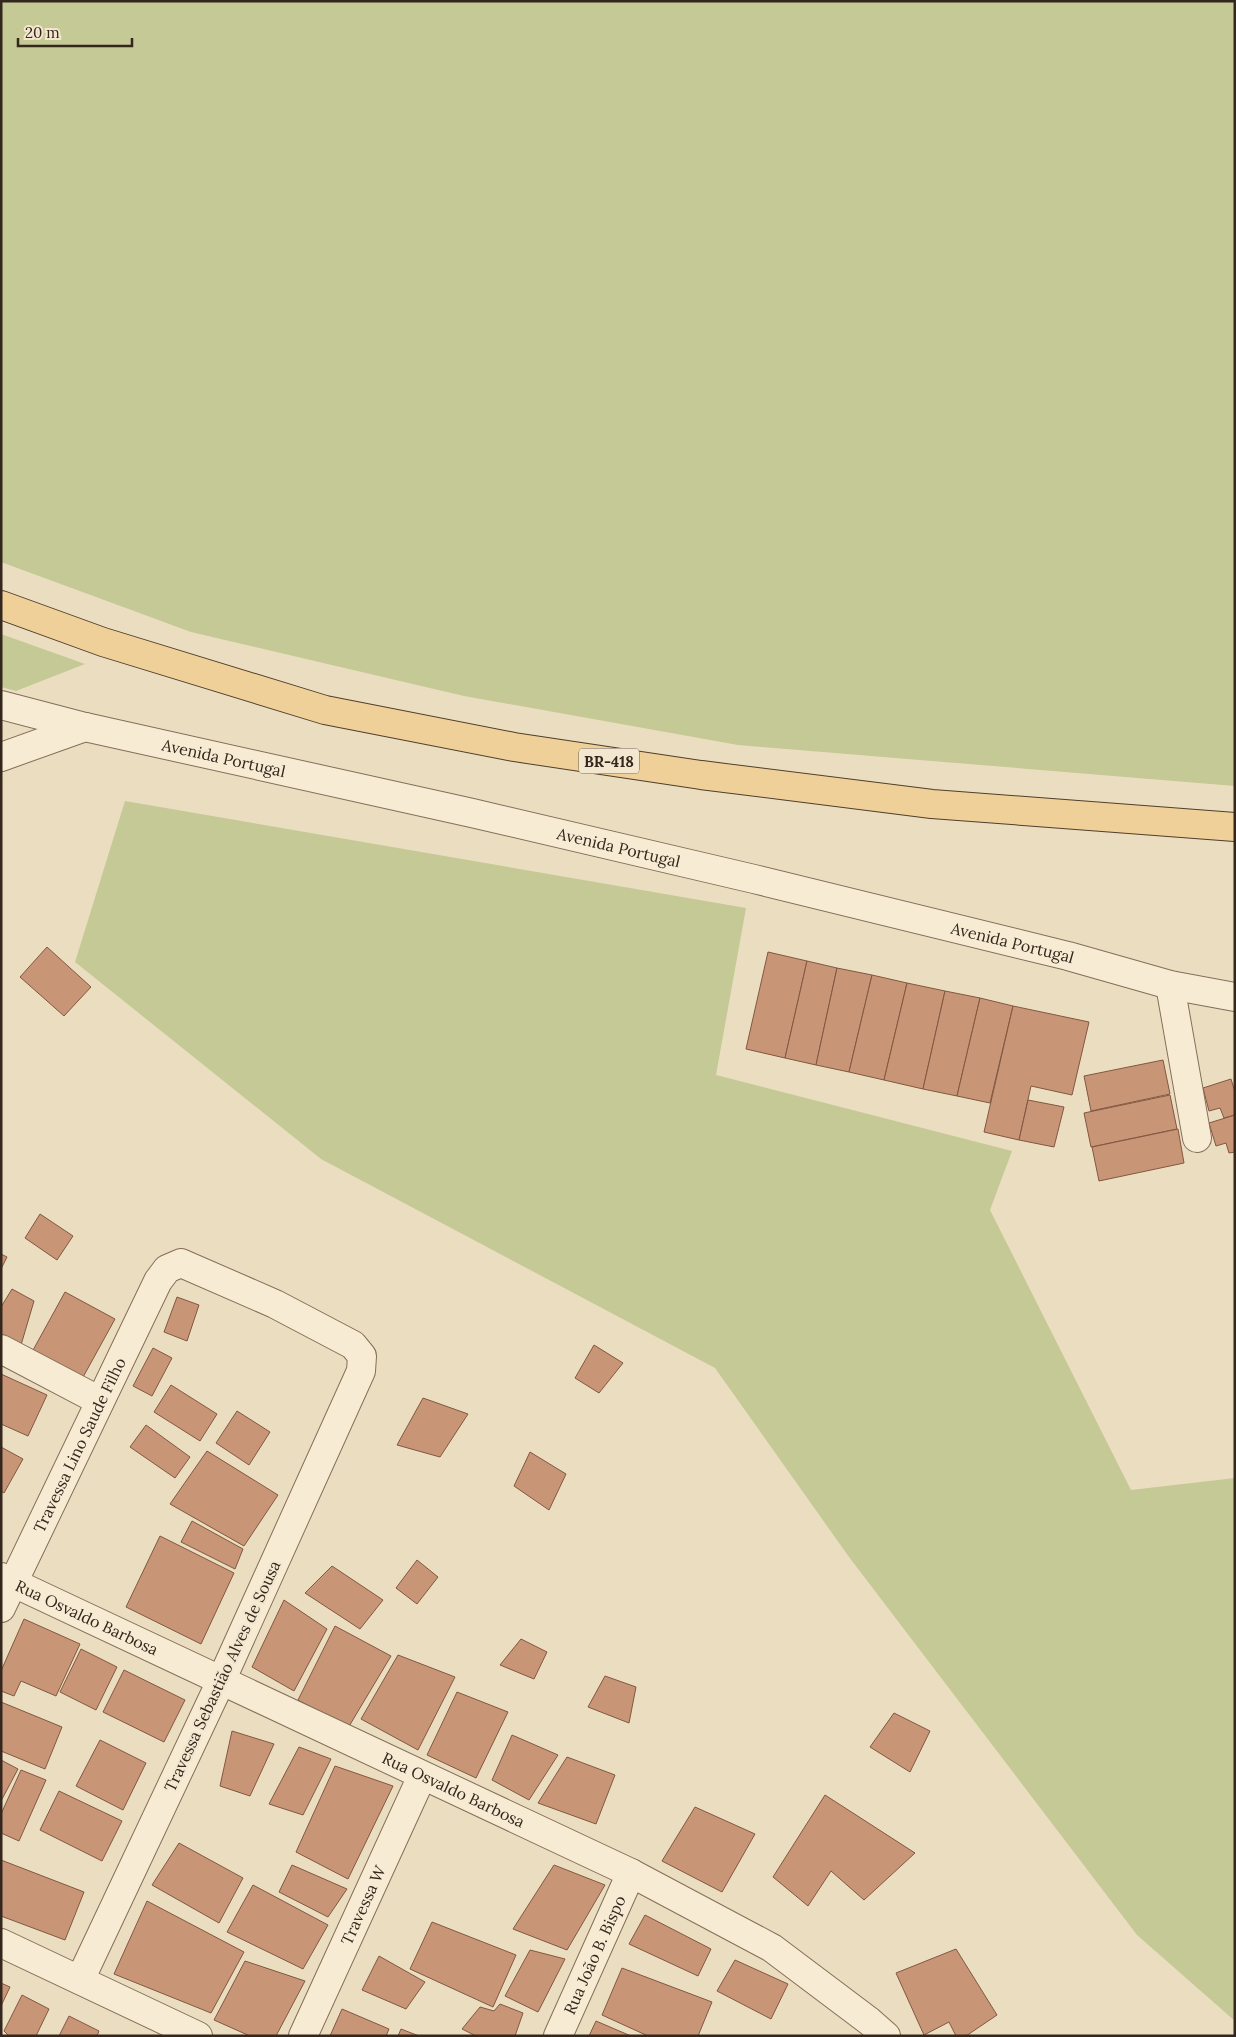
<svg xmlns="http://www.w3.org/2000/svg" width="1236" height="2037" viewBox="0 0 1236 2037" font-family="Lora,serif">
<rect width="100%" height="100%" fill="#ebddc0"/>
<g fill="#c5c995">
<polygon points="1,1 1235,1 1235,786 738,745 464,696 191,632 1,562"/>
<polygon points="1,634 85,664 16,691 1,687"/>
<polygon points="125,801 746,908 716,1075 1012,1151 990,1210 1131,1490 1235,1478 1235,2021 1137,1935 849,1557 715,1368 321,1159 75,962"/>
</g>
<g fill="#c89677" stroke="#825740">
<polygon points="47,947 91,987 64,1016 20,977"/>
<polygon points="768,952 807,961 785,1058 746,1049"/>
<polygon points="807,961 837,968 816,1065 785,1058"/>
<polygon points="837,968 872,975 849,1072 816,1065"/>
<polygon points="872,975 907,983 884,1080 849,1072"/>
<polygon points="907,983 945,991 923,1089 884,1080"/>
<polygon points="945,991 980,998 957,1096 923,1089"/>
<polygon points="980,998 1013,1006 990,1103 957,1096"/>
<polygon points="1013,1006 1089,1022 1072,1095 1031,1086 1019,1140 984,1132"/>
<polygon points="1163,1060 1170,1094 1091,1111 1084,1076"/>
<polygon points="1231,1079 1235,1092 1235,1115 1224,1118 1220,1108 1209,1111 1203,1088"/>
<polygon points="1170,1095 1177,1129 1091,1147 1084,1113"/>
<polygon points="1028,1100 1064,1107 1054,1147 1019,1140"/>
<polygon points="1235,1115 1235,1152 1229,1153 1226,1143 1216,1146 1209,1123"/>
<polygon points="1178,1129 1184,1163 1099,1181 1092,1147"/>
<polygon points="40,1214 73,1236 57,1260 25,1238"/>
<polygon points="1,1254 7,1257 1,1269"/>
<polygon points="12,1289 34,1301 21,1345 1,1334 1,1307"/>
<polygon points="65,1292 115,1319 82,1379 32,1352"/>
<polygon points="177,1297 199,1305 187,1341 164,1332"/>
<polygon points="594,1345 623,1363 599,1393 575,1378"/>
<polygon points="153,1348 172,1358 152,1396 133,1386"/>
<polygon points="1,1374 47,1395 28,1436 1,1424"/>
<polygon points="171,1385 217,1414 200,1441 154,1412"/>
<polygon points="423,1398 468,1414 440,1457 397,1445"/>
<polygon points="237,1411 270,1432 249,1465 216,1443"/>
<polygon points="146,1425 190,1457 175,1478 130,1447"/>
<polygon points="1,1447 23,1459 4,1493 1,1491"/>
<polygon points="207,1451 278,1495 244,1546 170,1504"/>
<polygon points="530,1452 566,1474 549,1510 514,1486"/>
<polygon points="192,1521 243,1549 235,1569 181,1542"/>
<polygon points="160,1536 234,1573 201,1644 126,1607"/>
<polygon points="417,1560 438,1577 417,1604 396,1588"/>
<polygon points="332,1566 383,1600 360,1629 305,1593"/>
<polygon points="284,1600 327,1629 294,1691 252,1667"/>
<polygon points="24,1619 80,1644 56,1696 21,1681 14,1696 1,1691 1,1671"/>
<polygon points="335,1626 391,1656 348,1728 298,1700"/>
<polygon points="521,1639 547,1652 534,1679 500,1665"/>
<polygon points="81,1649 117,1667 96,1710 60,1692"/>
<polygon points="398,1655 455,1677 418,1750 361,1719"/>
<polygon points="124,1670 185,1700 164,1742 103,1712"/>
<polygon points="605,1676 636,1687 629,1723 588,1707"/>
<polygon points="457,1692 508,1712 476,1778 427,1755"/>
<polygon points="1,1702 62,1727 45,1769 1,1751"/>
<polygon points="894,1713 930,1731 910,1772 870,1747"/>
<polygon points="232,1731 274,1744 250,1796 220,1786"/>
<polygon points="512,1735 558,1755 529,1800 492,1780"/>
<polygon points="100,1740 146,1763 123,1810 76,1786"/>
<polygon points="299,1747 331,1759 303,1815 269,1804"/>
<polygon points="567,1757 615,1775 596,1824 538,1803"/>
<polygon points="1,1760 18,1769 1,1801"/>
<polygon points="335,1766 393,1786 348,1879 296,1852"/>
<polygon points="21,1770 46,1780 19,1841 1,1833 1,1814"/>
<polygon points="59,1791 122,1821 102,1861 40,1830"/>
<polygon points="825,1795 915,1853 864,1900 831,1871 808,1906 773,1877"/>
<polygon points="695,1807 755,1834 722,1892 662,1861"/>
<polygon points="179,1843 243,1878 219,1923 152,1885"/>
<polygon points="1,1860 84,1892 65,1940 1,1916"/>
<polygon points="292,1865 347,1889 328,1917 279,1892"/>
<polygon points="554,1865 605,1885 567,1950 513,1929"/>
<polygon points="253,1885 328,1925 303,1969 227,1932"/>
<polygon points="147,1901 244,1952 211,2013 114,1974"/>
<polygon points="645,1915 711,1949 698,1976 629,1944"/>
<polygon points="432,1922 516,1955 493,2007 410,1969"/>
<polygon points="956,1949 997,2015 966,2036 956,2036 949,2022 924,2035 896,1973"/>
<polygon points="530,1950 565,1959 538,2012 505,1996"/>
<polygon points="379,1956 425,1982 406,2009 362,1990"/>
<polygon points="735,1960 788,1984 771,2019 717,1991"/>
<polygon points="245,1961 305,1981 276,2036 250,2036 214,2020"/>
<polygon points="622,1968 712,2002 698,2036 648,2036 602,2015"/>
<polygon points="1,1983 10,1987 1,2006"/>
<polygon points="22,1995 49,2009 36,2036 9,2036 4,2031"/>
<polygon points="500,2004 523,2013 515,2036 476,2036 462,2029 480,2007 494,2011"/>
<polygon points="342,2009 389,2029 386,2036 330,2036"/>
<polygon points="69,2016 99,2031 97,2036 59,2036"/>
<polygon points="596,2021 631,2036 589,2036"/>
<polygon points="401,2029 419,2036 398,2036"/>
</g>
<g fill="none" stroke-linecap="round" stroke-linejoin="round">
<defs>
<g id="minor">
<path id="s1" d="M1,705L85,727L472,813L754,879L1068,956L1170,985L1235,997"/>
<polyline points="1,757 85,727"/>
<polyline points="1170,985 1197,1138"/>
<polyline points="1,1349 100,1401"/>
<path id="s2" d="M1,1577L631,1873L772,1948L869,2021L886,2036"/>
<path id="s3" d="M1,1608L158,1281L167,1269L181,1263L275,1304L353,1345L362,1356L361,1371L221,1681L80,1980"/>
<polyline points="1,1943 198,2036"/>
<path id="s4" d="M303,2036L422,1776"/>
<path id="s5" d="M558,2036L631,1873"/>
</g>
<polyline id="major" points="1,605 103,642 325,710 514,747 701,775 932,804 1235,827"/>
</defs>
<use href="#minor" stroke="#846e59" stroke-width="30"/>
<use href="#major" stroke="#513d2d" stroke-width="30"/>
<use href="#minor" stroke="#f7ebd3" stroke-width="28"/>
<use href="#major" stroke="#eed098" stroke-width="28"/>
</g>
<g text-anchor="middle" dominant-baseline="central" stroke-width="4.5" stroke-linejoin="round" paint-order="stroke">
<rect fill="#f3e7cf" stroke="#6d6152" stroke-width="1" x="579" y="748.5" width="60" height="25" rx="4"/>
<g font-size="15" font-weight="bold" fill="#34271d">
<text x="609" y="761">BR-418</text>
</g>
<g font-size="16" fill="#34271d" stroke="#f3e7cf">
<text stroke="none"><textPath href="#s1" startOffset="229">Avenida Portugal</textPath></text>
<text stroke="none"><textPath href="#s1" startOffset="634">Avenida Portugal</textPath></text>
<text stroke="none"><textPath href="#s1" startOffset="1039">Avenida Portugal</textPath></text>
<text stroke="none"><textPath href="#s3" startOffset="181">Travessa Lino Saude Filho</textPath></text>
<text stroke="none"><textPath href="#s2" startOffset="95">Rua Osvaldo Barbosa</textPath></text>
<text transform="translate(222 1676) rotate(-65)">Travessa Sebastião Alves de Sousa</text>
<text stroke="none"><textPath href="#s2" startOffset="500">Rua Osvaldo Barbosa</textPath></text>
<text stroke="none"><textPath href="#s4" startOffset="144">Travessa W</textPath></text>
<text stroke="none"><textPath href="#s5" startOffset="89">Rua João B. Bispo</textPath></text>
</g>
</g>
<rect width="1236" height="2037" fill="none" stroke="#34271d" stroke-width="5"/>
<path d="M18 38v8h114v-8" fill="none" stroke="#34271d" stroke-width="2.5"/>
<text x="25" y="38" font-size="15" fill="#34271d" stroke="#f3e7cf" stroke-width="4" paint-order="stroke">20 m</text>
</svg>
